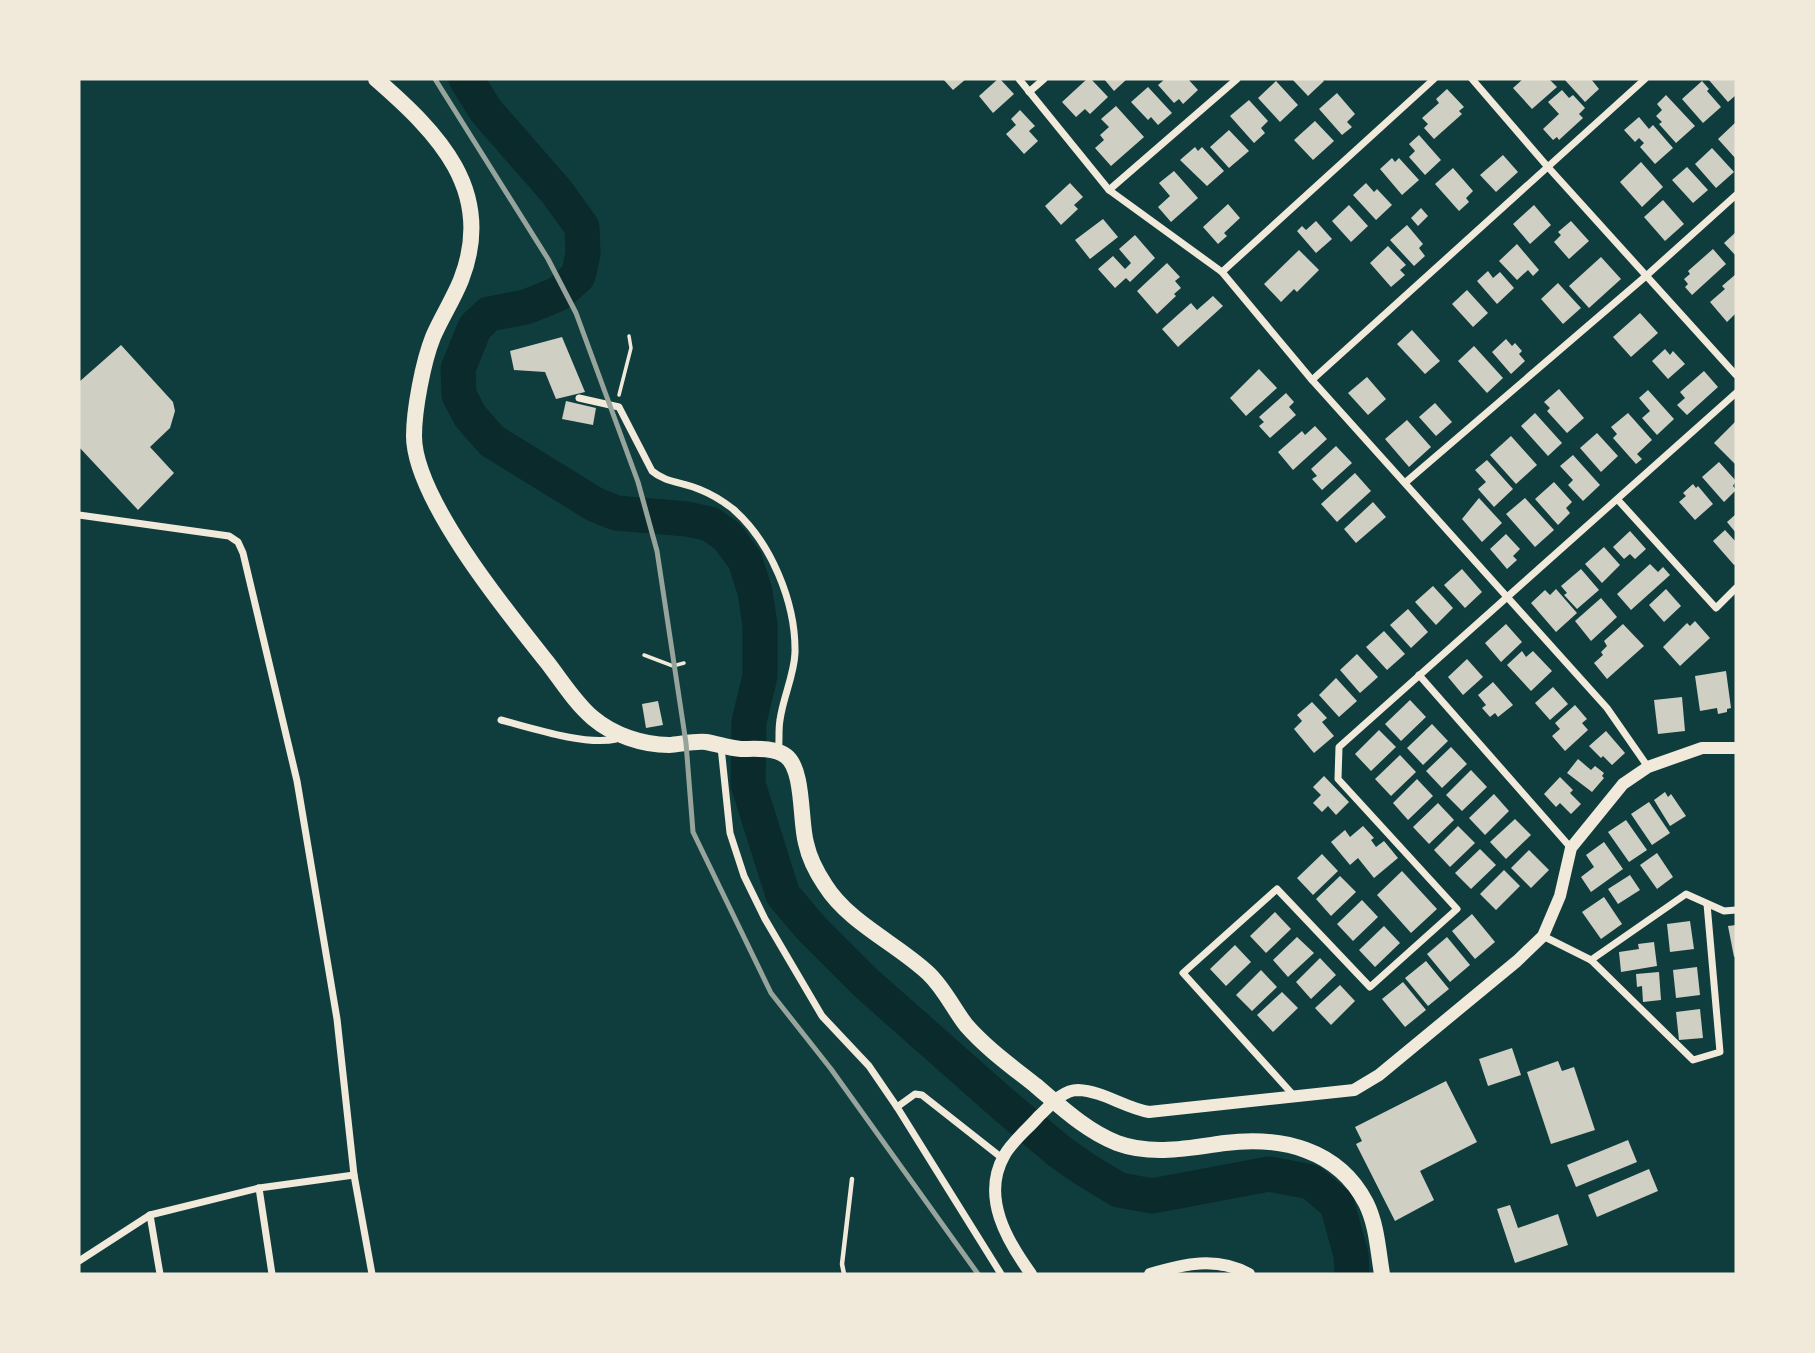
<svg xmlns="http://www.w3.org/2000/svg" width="1815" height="1353" viewBox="0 0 1815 1353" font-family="'Roboto Condensed',sans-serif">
<rect width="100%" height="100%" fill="#0f3d3e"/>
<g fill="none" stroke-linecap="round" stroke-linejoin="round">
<polyline stroke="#0a2a2b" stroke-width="35" points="466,79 486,111 556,191 582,227 583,254 578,276 558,294 526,307 489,314 475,327 458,369 459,395 470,416 492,441 594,504 616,513 687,519 710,524 727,536 745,560 755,592 760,625 760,676 749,722 748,784 783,895 811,928 866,983 1004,1105 1060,1152 1086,1170 1119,1190 1152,1196 1269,1174 1311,1182 1337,1204 1351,1255 1352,1274"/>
</g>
<g fill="#cfcfc3">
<polygon points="943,79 966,79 953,90"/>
<polygon points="998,79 1000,79 1014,94 993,113 979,96"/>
<polygon points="1087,79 1091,79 1108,97 1090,114 1085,109 1076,117 1062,102"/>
<polygon points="1104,79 1127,79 1114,91"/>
<polygon points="1165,79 1188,79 1198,90 1183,104 1179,99 1174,103 1158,85"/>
<polygon points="1292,79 1322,79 1324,81 1308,96"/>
<polygon points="1523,79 1549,79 1557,87 1532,109 1513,88"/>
<polygon points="1564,79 1591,79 1599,89 1585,102"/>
<polygon points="1708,79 1736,79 1736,95 1728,102"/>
<polygon points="1276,81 1298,105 1280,122 1258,98"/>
<polygon points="1702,81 1709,89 1707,91 1721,107 1703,123 1682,99"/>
<polygon points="1148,87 1172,113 1158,125 1151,117 1148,120 1131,102"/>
<polygon points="1447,89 1464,107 1459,111 1462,114 1434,139 1424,128 1428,124 1422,118 1439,103 1436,99"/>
<polygon points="1562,90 1569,98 1573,95 1585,108 1579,114 1583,118 1559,140 1557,137 1553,140 1543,129 1559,114 1548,102"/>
<polygon points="1337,93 1355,114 1347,122 1352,127 1342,135 1319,109"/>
<polygon points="1666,95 1695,126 1676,143 1659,124 1662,122 1656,116 1662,110 1657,104"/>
<polygon points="1249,100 1268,121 1261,128 1265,133 1254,143 1230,116"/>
<polygon points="1116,106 1144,137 1111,166 1095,148 1104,140 1100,135 1109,127 1101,119"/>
<polygon points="1020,110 1035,126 1029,131 1038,141 1024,154 1006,134 1016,125 1011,119"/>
<polygon points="1639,117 1649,129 1653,125 1673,148 1655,164 1640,147 1644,143 1639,138 1635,142 1624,130"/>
<polygon points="1315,121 1334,141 1313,160 1294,140"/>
<polygon points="1736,122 1736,159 1718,139"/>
<polygon points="1229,130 1249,151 1229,168 1210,147"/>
<polygon points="1419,135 1441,160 1425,175 1409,157 1415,151 1409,144"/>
<polygon points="1195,147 1198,151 1202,147 1224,171 1207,186 1180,160"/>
<polygon points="1712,148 1734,172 1716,188 1695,164"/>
<polygon points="1503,155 1518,172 1496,192 1480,175"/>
<polygon points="1392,158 1395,162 1399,158 1419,180 1402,195 1380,169"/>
<polygon points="1641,162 1663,187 1642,207 1620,182"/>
<polygon points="1687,167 1708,190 1693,203 1672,180"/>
<polygon points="1453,168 1473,191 1466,198 1469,202 1459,211 1435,184"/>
<polygon points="1174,171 1198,198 1171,222 1158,207 1170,196 1159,183"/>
<polygon points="1070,183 1083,197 1074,205 1078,209 1061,225 1045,206"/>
<polygon points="1366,183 1374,192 1377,189 1392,205 1376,220 1353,195"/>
<polygon points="1663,200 1684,224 1665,241 1644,217"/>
<polygon points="1228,204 1240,218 1224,233 1227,236 1218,244 1203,227"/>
<polygon points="1349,205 1368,226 1351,242 1332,221"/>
<polygon points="1534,205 1551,225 1530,244 1513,224"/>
<polygon points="1421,208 1428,216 1418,226 1411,218"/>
<polygon points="1103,219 1118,237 1090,259 1075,240"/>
<polygon points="1316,221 1332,239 1316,253 1297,231 1302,226 1306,230"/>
<polygon points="1571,221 1589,241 1569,259 1554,242 1561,235 1558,232"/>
<polygon points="1407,225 1423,244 1419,248 1425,256 1414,266 1390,240"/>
<polygon points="1736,232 1736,256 1724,243"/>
<polygon points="1135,235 1155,258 1130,282 1126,278 1115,288 1098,269 1113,256 1125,269 1131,263 1119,249"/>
<polygon points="1517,244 1539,270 1533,276 1528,270 1517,280 1499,261"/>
<polygon points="1388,246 1406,265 1400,270 1405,275 1391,287 1370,263"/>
<polygon points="1713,249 1726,264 1692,295 1685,287 1688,284 1684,279 1690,274 1688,271"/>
<polygon points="1299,250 1319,270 1297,292 1294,289 1281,302 1264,284"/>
<polygon points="1601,257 1621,279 1589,308 1569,286"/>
<polygon points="1167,263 1180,277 1175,281 1181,288 1174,294 1176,296 1157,314 1137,291"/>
<polygon points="1488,271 1493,278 1500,272 1514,288 1497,304 1477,281"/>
<polygon points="1736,274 1736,313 1727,322 1710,302 1725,289 1722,286"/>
<polygon points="1558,283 1581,308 1563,324 1541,299"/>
<polygon points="1467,290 1488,313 1473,327 1452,304"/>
<polygon points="1213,296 1223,306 1178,347 1162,329 1191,303 1197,310"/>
<polygon points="1640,313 1658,333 1631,357 1613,337"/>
<polygon points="1412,330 1440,361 1425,374 1397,344"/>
<polygon points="562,337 585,392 556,399 545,372 514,370 510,351"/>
<polygon points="1506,339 1512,346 1515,343 1522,351 1519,354 1525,361 1511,374 1492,352"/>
<polygon points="121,345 173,402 175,411 170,428 150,447 174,473 138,510 79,447 79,382"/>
<polygon points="1474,346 1503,378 1487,393 1458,361"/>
<polygon points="1665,349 1670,355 1673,351 1685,364 1668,379 1652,361"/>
<polygon points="1259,369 1277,388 1246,416 1230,398"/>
<polygon points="1704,371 1718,387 1687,415 1677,405 1685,398 1680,392"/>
<polygon points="1367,377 1386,399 1368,415 1348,393"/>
<polygon points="1559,389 1584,418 1567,433 1547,411 1550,408 1544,402"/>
<polygon points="1648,390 1674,419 1657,435 1642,418 1650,411 1639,398"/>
<polygon points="1286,393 1294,402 1289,407 1296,415 1270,438 1259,426 1264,422 1259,417"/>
<polygon points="566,401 596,408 593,425 562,419"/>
<polygon points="1435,403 1452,422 1436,436 1419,417"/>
<polygon points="1535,413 1562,443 1548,456 1521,426"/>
<polygon points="1628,413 1652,440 1637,454 1642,459 1636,464 1613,438 1617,434 1611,427"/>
<polygon points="1407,420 1431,447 1409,467 1385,439"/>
<polygon points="1736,421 1736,465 1714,443"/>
<polygon points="1315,426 1327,439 1293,470 1278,452 1302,431 1305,435"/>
<polygon points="1597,433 1618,456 1601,472 1580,448"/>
<polygon points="1511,436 1537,465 1516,484 1490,455"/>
<polygon points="1336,446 1352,463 1322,490 1312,479 1317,476 1311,469"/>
<polygon points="1573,455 1600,485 1583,501 1568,485 1573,480 1560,466"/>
<polygon points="1487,460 1513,489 1494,507 1478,489 1486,482 1475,470"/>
<polygon points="1719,462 1736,481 1733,486 1736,490 1724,502 1702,477"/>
<polygon points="1355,473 1371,491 1337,522 1321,504"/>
<polygon points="1554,482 1572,502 1566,508 1570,513 1558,525 1535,499"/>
<polygon points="1693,484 1696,488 1698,486 1713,504 1695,520 1679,502 1686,496 1683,493"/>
<polygon points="1479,498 1502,523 1482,542 1462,519"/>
<polygon points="1525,498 1554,530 1535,547 1506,514"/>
<polygon points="1373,502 1386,517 1356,543 1344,529"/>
<polygon points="1736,514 1736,533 1727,522"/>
<polygon points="1725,530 1736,542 1736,564 1734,565 1713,541"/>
<polygon points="1630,531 1646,549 1635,559 1630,554 1624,559 1613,547"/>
<polygon points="1506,534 1520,549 1513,556 1517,560 1507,569 1490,549"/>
<polygon points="1604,547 1620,565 1602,583 1585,564"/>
<polygon points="1650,564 1658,572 1663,567 1670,575 1631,610 1617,594"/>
<polygon points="1462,569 1482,592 1465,608 1444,585"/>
<polygon points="1581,569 1599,590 1577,609 1564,595 1567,593 1561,586"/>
<polygon points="1433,586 1453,608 1436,625 1415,602"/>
<polygon points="1556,589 1577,613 1556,632 1531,603 1545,590 1550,595"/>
<polygon points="1666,589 1681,606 1664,622 1649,605"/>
<polygon points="1601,598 1617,617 1591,641 1575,621"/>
<polygon points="1408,609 1428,632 1411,648 1390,625"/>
<polygon points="1695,621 1710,638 1680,666 1663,647 1687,623 1690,626"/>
<polygon points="1506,624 1522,642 1501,662 1485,643"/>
<polygon points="1623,624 1644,646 1607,679 1594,663 1603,655 1601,652 1607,646 1604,641"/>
<polygon points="1384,631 1405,654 1387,670 1366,647"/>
<polygon points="1522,651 1526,657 1533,651 1552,671 1531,691 1507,665"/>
<polygon points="1357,654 1378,677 1360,693 1340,670"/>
<polygon points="1467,659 1483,677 1463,695 1448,677"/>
<polygon points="1726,671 1731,708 1727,709 1727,712 1718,714 1717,708 1700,711 1695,676"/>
<polygon points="1336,678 1357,701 1339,717 1319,695"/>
<polygon points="1493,682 1513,705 1498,717 1495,713 1490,717 1482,708 1486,705 1478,695"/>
<polygon points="1553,687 1568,704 1550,720 1535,703"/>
<polygon points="1682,697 1685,731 1658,734 1654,700"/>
<polygon points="1410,700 1426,717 1401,741 1385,724"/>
<polygon points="658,701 663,725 646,728 642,704"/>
<polygon points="1312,702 1327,718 1322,722 1334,736 1314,753 1294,729 1302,721 1297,715"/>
<polygon points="1575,705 1587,719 1582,723 1588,730 1565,751 1552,736 1560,729 1555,723"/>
<polygon points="1432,724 1448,741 1423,765 1407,748"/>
<polygon points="1379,730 1396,747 1371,771 1355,754"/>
<polygon points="1606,731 1625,753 1612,765 1603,756 1601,758 1589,746"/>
<polygon points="1451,747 1467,764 1442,788 1426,771"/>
<polygon points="1400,755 1416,772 1391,796 1375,779"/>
<polygon points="1578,759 1591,770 1595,766 1604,773 1602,776 1604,778 1592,792 1567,773"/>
<polygon points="1471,770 1487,787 1462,811 1446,795"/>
<polygon points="1324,776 1349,802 1336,815 1328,806 1322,812 1313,803 1321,795 1313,787"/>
<polygon points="1560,777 1573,790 1570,793 1581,804 1571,814 1560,803 1556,807 1544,794"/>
<polygon points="1417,779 1433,796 1408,820 1393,803"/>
<polygon points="1665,792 1668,797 1671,794 1686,816 1670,826 1654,800"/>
<polygon points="1494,794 1509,811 1485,835 1469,818"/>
<polygon points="1649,802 1670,833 1652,845 1631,814"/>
<polygon points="1438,803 1454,820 1429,844 1413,827"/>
<polygon points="1515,819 1531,835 1506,859 1490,842"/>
<polygon points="1626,820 1647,850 1629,862 1608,832"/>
<polygon points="1363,826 1374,838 1371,840 1376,847 1384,841 1398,858 1374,878 1358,858 1350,865 1331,842 1345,830 1350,837"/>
<polygon points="1458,826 1475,843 1450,867 1434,850"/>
<polygon points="1604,842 1623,869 1591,892 1581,877 1594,867 1586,855"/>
<polygon points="1480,849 1496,865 1471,889 1455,873"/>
<polygon points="1529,850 1549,870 1531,888 1511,868"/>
<polygon points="1657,853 1673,877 1657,889 1640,865"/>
<polygon points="1322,854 1338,871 1313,895 1297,878"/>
<polygon points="1504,870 1520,886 1496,910 1480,894"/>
<polygon points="1402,871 1437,909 1411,933 1377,895"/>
<polygon points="1630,875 1640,890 1618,904 1608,889"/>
<polygon points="1340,876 1356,892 1331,916 1316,899"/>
<polygon points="1604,897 1622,924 1601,939 1582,912"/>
<polygon points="1362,900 1378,917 1353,941 1337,924"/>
<polygon points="1275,912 1291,929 1266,953 1250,936"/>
<polygon points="1472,914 1495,942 1475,959 1452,931"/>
<polygon points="1690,921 1694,949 1670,952 1667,924"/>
<polygon points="1736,925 1736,956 1734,957 1728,926"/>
<polygon points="1384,926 1400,943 1375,967 1359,950"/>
<polygon points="1297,937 1314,953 1288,977 1273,960"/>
<polygon points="1447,937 1470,965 1450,982 1427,954"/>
<polygon points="1654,942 1657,966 1621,972 1619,952 1639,949 1638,944"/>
<polygon points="1235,945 1251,962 1226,986 1210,969"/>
<polygon points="1320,958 1336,975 1311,999 1296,982"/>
<polygon points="1426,961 1449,989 1428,1006 1405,978"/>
<polygon points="1697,967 1700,995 1676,998 1673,970"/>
<polygon points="1261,970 1277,987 1252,1011 1236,995"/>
<polygon points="1659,972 1661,1000 1643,1002 1642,986 1637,987 1636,974"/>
<polygon points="1403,982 1426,1010 1405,1027 1382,999"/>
<polygon points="1340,985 1355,1001 1331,1025 1315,1008"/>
<polygon points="1282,992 1298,1008 1273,1032 1257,1015"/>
<polygon points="1700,1009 1703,1038 1679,1040 1676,1012"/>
<polygon points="1512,1048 1521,1075 1488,1086 1479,1059"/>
<polygon points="1558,1061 1562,1071 1574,1067 1595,1130 1551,1144 1527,1072"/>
<polygon points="1446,1081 1477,1142 1420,1171 1434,1200 1395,1221 1356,1144 1362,1141 1355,1127"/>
<polygon points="1628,1140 1637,1162 1576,1187 1567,1165"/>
<polygon points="1649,1169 1658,1191 1597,1217 1588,1195"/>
<polygon points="1510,1205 1518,1228 1558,1214 1568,1245 1515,1263 1497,1209"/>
</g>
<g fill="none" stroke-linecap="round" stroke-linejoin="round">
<g stroke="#f1e9da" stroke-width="3.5">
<polyline points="619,395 631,348 629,336"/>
<polyline points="644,655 673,666 684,663"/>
</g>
<polyline stroke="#f1e9da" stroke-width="4.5" points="844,1274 842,1264 852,1179"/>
<g stroke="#f1e9da" stroke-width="7">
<polyline points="1019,79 1109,190 1222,272 1312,380 1607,708 1648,767"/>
<polyline points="1472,79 1547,166 1736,375"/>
<polyline points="1029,92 1044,79"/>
<polyline points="1109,190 1237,79"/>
<polyline points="1222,272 1434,79"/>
<polyline points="1312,380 1645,79"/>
<path d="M579,398L619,407L652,471C666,483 684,482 701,490C711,494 724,502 733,509C771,542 796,603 795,653C794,676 783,697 780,720C778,731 780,742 778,752"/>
<polyline points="1406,482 1646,276 1736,195"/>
<polyline points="1618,500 1716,608 1736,588"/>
<polyline points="79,515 229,536 238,542 243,553 297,781 337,1019 354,1175 372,1274"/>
<polyline points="1419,675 1571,848"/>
<path d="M501,720C531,728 586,746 616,739L620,736"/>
<polyline points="721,747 730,833 744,876 765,919 822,1016 869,1066 897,1107 1001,1274"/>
<polyline points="1543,936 1591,960 1686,894 1724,911 1736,910"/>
<polyline points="1591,960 1693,1060 1720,1052 1707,904"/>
<polyline points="1295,1097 1183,973 1277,889 1370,987 1457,909 1338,779 1339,747 1736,393"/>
<polyline points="897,1107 915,1094 922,1095 1002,1158"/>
<polyline points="259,1188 272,1274"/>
<polyline points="150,1215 160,1274"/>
<polyline points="79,1261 150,1215 259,1188 354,1175"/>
</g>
<g stroke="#f1e9da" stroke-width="12">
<path d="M1031,1274C1007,1241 981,1197 1004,1156C1012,1141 1028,1129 1039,1116C1050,1106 1062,1090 1078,1090C1103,1091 1125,1108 1149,1112L1354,1090L1379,1075L1517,961L1543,936L1560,896L1571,848L1623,784L1648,767L1702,748H1736"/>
<path d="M1150,1274C1184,1264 1216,1256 1249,1274"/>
</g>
<path stroke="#f1e9da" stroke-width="16" d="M376,79C438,133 496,191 461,280C453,300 441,318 433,337C423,362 414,410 414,436C414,498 507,612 547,662C561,680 575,703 593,718C613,735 643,745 669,745C681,744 694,741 706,742C718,744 729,748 741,749C755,749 774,747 786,756C804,769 800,822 806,843C809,857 817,873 825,885C849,923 896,943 928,973C944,988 953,1008 966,1025C986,1048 1011,1066 1035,1085C1060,1106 1086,1131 1117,1143C1152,1156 1189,1148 1225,1143C1281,1136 1338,1149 1366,1203C1377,1225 1378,1251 1382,1274"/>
<polyline stroke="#97a49c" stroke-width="5" points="435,79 548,259 576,313 638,482 657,551 686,743 693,832 771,993 831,1069 978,1274"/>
</g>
<rect width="1815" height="1353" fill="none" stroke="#f1e9da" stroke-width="161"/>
</svg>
